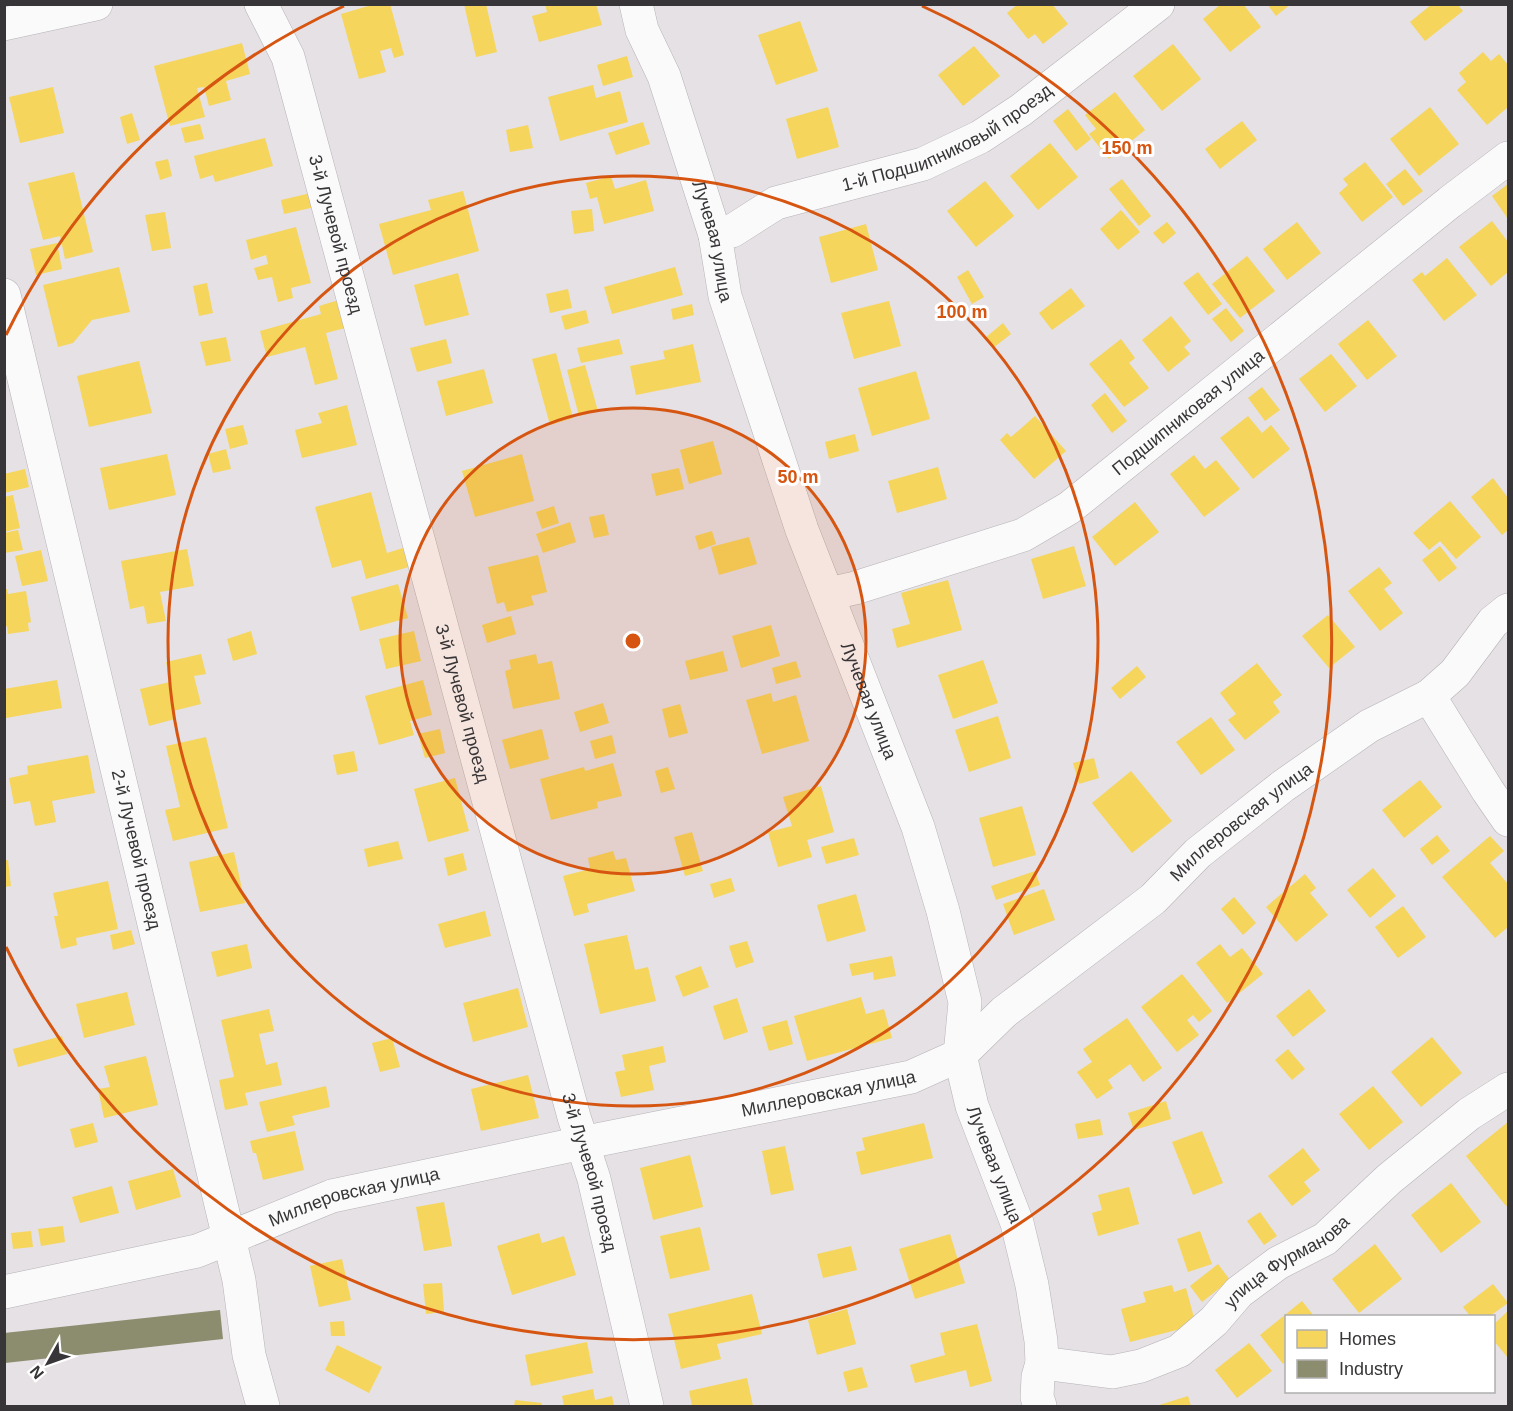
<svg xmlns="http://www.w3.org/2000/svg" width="1513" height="1411" viewBox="0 0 1513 1411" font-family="Arial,sans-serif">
<rect width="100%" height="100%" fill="#e5e1e5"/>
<g fill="#f6d55c">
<polygon points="375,4 390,4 404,55 394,58 391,48 380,51 386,72 359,79 341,14"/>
<polygon points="464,4 486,4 497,52 476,57"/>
<polygon points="545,4 596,4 602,25 539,42 532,16 547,12"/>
<polygon points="1018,4 1052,4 1068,24 1043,44 1035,34 1028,39 1007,13"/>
<polygon points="1221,4 1243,4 1261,27 1230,52 1203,19"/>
<polygon points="1267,4 1291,4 1276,16"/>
<polygon points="1432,4 1457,4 1463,11 1425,41 1410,22"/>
<polygon points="800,21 818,71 776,85 758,35"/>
<polygon points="242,43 250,74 226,81 231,100 209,106 204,87 197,88 205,117 170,126 154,66"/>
<polygon points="1173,44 1201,79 1162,111 1133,76"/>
<polygon points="974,46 1000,76 963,106 938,75"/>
<polygon points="1483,52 1491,61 1499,54 1508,65 1508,107 1487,125 1457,90 1466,82 1459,73"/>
<polygon points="627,56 633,77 603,86 597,65"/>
<polygon points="593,85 596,98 620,91 628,122 560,141 548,97"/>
<polygon points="53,87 64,133 20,143 9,97"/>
<polygon points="1115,92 1145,130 1109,159 1089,134 1096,129 1085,115"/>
<polygon points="828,107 839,147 797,159 786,119"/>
<polygon points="1430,107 1459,144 1419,176 1390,139"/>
<polygon points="1068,109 1091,139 1076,151 1053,121"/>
<polygon points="132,113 140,140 127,144 120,117"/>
<polygon points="1242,121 1257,140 1220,169 1205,149"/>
<polygon points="643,122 650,144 616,155 608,133"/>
<polygon points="200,124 204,139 185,143 181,128"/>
<polygon points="528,125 533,148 510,152 506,130"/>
<polygon points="265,138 273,166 215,182 213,175 200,179 194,156"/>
<polygon points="1050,143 1078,177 1038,210 1010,176"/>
<polygon points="168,159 172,176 160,180 155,162"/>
<polygon points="1365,162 1393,197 1362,222 1339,193 1348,185 1343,179"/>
<polygon points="1405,169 1423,191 1403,206 1386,184"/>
<polygon points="74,172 93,252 65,259 60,236 43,240 28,183"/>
<polygon points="611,176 615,189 646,180 654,211 604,224 597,197 590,199 586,183"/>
<polygon points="1122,179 1151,216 1139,226 1109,189"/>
<polygon points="985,181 1014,216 976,247 947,211"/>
<polygon points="1508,184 1508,219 1492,196"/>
<polygon points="463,191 479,251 393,275 379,224 431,210 428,200"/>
<polygon points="311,193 315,207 284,214 281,200"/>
<polygon points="592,209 594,231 574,234 571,211"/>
<polygon points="1121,210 1140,232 1118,250 1100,229"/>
<polygon points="165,212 171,248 152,251 145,215"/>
<polygon points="1492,221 1508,242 1508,272 1491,286 1459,247"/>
<polygon points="1167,222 1176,233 1163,244 1153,233"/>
<polygon points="1297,222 1321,253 1287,280 1263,249"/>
<polygon points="866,224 878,270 831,283 819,237"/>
<polygon points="296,227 311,283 291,288 293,298 278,302 272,277 258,280 254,268 268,264 266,255 251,260 246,240"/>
<polygon points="57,243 62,269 36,275 30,249"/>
<polygon points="1247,256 1275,291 1240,318 1212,284"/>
<polygon points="1447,258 1477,295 1444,321 1412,280 1422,272 1425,276"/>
<polygon points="119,267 130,312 92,320 73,343 58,347 43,285"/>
<polygon points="675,267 683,295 612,314 604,287"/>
<polygon points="968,270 984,297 972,304 957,277"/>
<polygon points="1198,272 1222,304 1208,315 1183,283"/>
<polygon points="458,273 469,315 425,326 414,285"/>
<polygon points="207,283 213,313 199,316 193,286"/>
<polygon points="1071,288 1085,306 1052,330 1039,313"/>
<polygon points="568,289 572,308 550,313 546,294"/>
<polygon points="342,299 349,327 326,333 338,379 315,385 305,347 267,357 260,331 321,314 319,306"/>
<polygon points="889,301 901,346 854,359 841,313"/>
<polygon points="692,304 694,315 673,320 671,309"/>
<polygon points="1226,308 1244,331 1231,342 1212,319"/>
<polygon points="586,310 589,323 565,330 561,316"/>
<polygon points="1171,316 1191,341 1184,347 1190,354 1168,372 1142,340"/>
<polygon points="1368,320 1397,356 1367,380 1338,344"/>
<polygon points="1003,323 1011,334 993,348 985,338"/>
<polygon points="226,337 231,361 206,366 200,342"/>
<polygon points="446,339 452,363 417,372 410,348"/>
<polygon points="619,339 623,354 581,363 577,348"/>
<polygon points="1121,339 1135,358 1129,363 1149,388 1124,407 1089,364"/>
<polygon points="693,344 701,382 636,395 630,366 665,359 663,351"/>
<polygon points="556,353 573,418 550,425 532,359"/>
<polygon points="1331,354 1357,386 1325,412 1299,379"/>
<polygon points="139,361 152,413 89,427 77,376"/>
<polygon points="585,365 598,411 579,416 567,370"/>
<polygon points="484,369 493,403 446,416 437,381"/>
<polygon points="916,371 930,419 872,436 858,388"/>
<polygon points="1262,387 1280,410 1265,421 1248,398"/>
<polygon points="1105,393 1127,421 1112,433 1091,405"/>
<polygon points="347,405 357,445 302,458 295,430 322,423 318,413"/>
<polygon points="1035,416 1066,451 1034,479 1000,440 1007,433 1011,437"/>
<polygon points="1248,416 1262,433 1271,425 1290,449 1253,479 1220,438"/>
<polygon points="243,425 248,444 230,449 225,429"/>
<polygon points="855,434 859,451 829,459 825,442"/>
<polygon points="713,441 722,474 689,484 680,450"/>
<polygon points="226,449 231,469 213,473 208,454"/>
<polygon points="167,454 176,495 109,510 100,468"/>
<polygon points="522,454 534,501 475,517 462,471"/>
<polygon points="1194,455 1205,469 1216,460 1240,489 1204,517 1170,474"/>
<polygon points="938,467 947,499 897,513 888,481"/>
<polygon points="679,468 684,489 656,496 651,474"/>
<polygon points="25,469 29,487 4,493 4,474"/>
<polygon points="1493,478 1508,498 1508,530 1502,535 1471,497"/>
<polygon points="371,492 387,553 403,548 409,567 366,579 361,560 332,568 315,507"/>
<polygon points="13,495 20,528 4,532 4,497"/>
<polygon points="1450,501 1481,537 1456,559 1440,541 1429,550 1413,533"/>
<polygon points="1135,502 1159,532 1115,566 1092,537"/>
<polygon points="554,506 559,523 542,529 536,512"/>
<polygon points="604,514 609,535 594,538 589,517"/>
<polygon points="570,522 576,542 543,553 536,534"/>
<polygon points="18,530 23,550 4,553 4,533"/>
<polygon points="712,531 716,544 699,550 695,536"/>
<polygon points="749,537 757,564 719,575 711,547"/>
<polygon points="1074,546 1086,586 1043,599 1031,559"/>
<polygon points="1440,546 1457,568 1439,582 1422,560"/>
<polygon points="187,549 194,586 160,592 166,621 147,624 144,606 130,609 121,561"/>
<polygon points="41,550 48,581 22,586 15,556"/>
<polygon points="538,555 547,592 531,596 534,605 507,612 504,602 497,604 488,567"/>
<polygon points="1379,567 1392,583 1384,589 1403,613 1380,631 1348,591"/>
<polygon points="948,580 962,630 897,648 892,629 910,624 901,593"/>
<polygon points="398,584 408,618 360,631 351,597"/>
<polygon points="4,589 7,589 8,594 26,591 31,622 28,623 29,631 8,634 7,626 4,627"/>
<polygon points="1328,615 1355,647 1329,668 1302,636"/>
<polygon points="511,616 516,634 487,643 482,625"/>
<polygon points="771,625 780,656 741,668 732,636"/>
<polygon points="251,631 257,654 233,661 227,639"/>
<polygon points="414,631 421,661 386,669 379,639"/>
<polygon points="723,651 728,671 690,680 685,661"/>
<polygon points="201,654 206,674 194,676 201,704 173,711 175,719 149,726 140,689 170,682 166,662"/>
<polygon points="536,654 538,664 552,661 560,699 513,709 505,671 511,669 509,660"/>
<polygon points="983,660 998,703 953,719 938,675"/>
<polygon points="796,661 801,677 776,684 772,668"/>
<polygon points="1257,663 1282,695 1273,702 1280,712 1245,740 1228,720 1236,714 1220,693"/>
<polygon points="1137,666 1146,677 1120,699 1111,688"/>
<polygon points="57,680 62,708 6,718 4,689"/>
<polygon points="423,680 432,715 410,721 414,735 379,745 365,696"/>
<polygon points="771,693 773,702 796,695 809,741 762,754 746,700"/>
<polygon points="603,703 609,723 580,732 574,712"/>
<polygon points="680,704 688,733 669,738 662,709"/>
<polygon points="998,716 1011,758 969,772 955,730"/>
<polygon points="1211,717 1235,750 1201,775 1176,742"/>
<polygon points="440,729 445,753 425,758 418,734"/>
<polygon points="542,729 549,759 510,769 502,740"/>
<polygon points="612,735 616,753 595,759 590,741"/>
<polygon points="206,737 228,828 173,841 165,810 180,807 166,746"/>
<polygon points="354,751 358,771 337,775 333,755"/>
<polygon points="88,755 95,793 52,801 56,822 35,826 30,801 14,804 9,778 28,774 27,766"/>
<polygon points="1094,758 1099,778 1079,784 1073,763"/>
<polygon points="613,763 622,796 597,802 598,808 551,820 540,779 584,767 585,771"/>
<polygon points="668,767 675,789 661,793 655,771"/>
<polygon points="1131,771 1172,821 1132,853 1092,803"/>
<polygon points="455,778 469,831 428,842 414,789"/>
<polygon points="1420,780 1442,807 1404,838 1382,810"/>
<polygon points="821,786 834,832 807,840 812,857 778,867 768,832 792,826 783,797"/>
<polygon points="1022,806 1036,855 993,867 979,818"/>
<polygon points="692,832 703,871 685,876 674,837"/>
<polygon points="1437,835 1450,851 1432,865 1420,849"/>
<polygon points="1490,836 1504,851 1490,863 1508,884 1508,927 1495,938 1442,877"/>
<polygon points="854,838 859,855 826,864 821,847"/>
<polygon points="398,841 403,859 368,867 364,849"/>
<polygon points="613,851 616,860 626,858 635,891 587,904 589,912 574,916 563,876 590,869 588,858"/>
<polygon points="234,852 245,903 200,912 189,862"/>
<polygon points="463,853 467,870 448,876 444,858"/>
<polygon points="4,860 8,860 11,886 4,887"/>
<polygon points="1373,868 1396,896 1370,918 1347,890"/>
<polygon points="1035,871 1040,885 996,900 991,886"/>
<polygon points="1305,874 1316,888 1310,893 1328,915 1296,942 1266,907"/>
<polygon points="731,878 735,891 714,898 710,884"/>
<polygon points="108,881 118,929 76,938 77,945 61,949 54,916 58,916 53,893"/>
<polygon points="1044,889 1055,920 1014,935 1003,904"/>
<polygon points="856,894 866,931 827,942 817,905"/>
<polygon points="1234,897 1256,923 1243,935 1221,909"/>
<polygon points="1403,906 1426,937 1398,958 1375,927"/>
<polygon points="485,911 491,936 445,948 438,924"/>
<polygon points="131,930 135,944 113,950 110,935"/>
<polygon points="627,935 635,970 648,967 656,1001 600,1014 584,944"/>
<polygon points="747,941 754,962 736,968 729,946"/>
<polygon points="247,944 252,968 217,977 211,952"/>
<polygon points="1220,944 1230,957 1242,948 1263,974 1227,1003 1196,963"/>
<polygon points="892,956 896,976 874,980 873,972 852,976 849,964"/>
<polygon points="701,966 709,987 683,997 675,976"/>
<polygon points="1182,974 1212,1011 1199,1022 1193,1015 1187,1020 1199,1035 1177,1052 1141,1007"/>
<polygon points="518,988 528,1027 473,1042 463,1003"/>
<polygon points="1309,989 1326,1011 1293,1037 1276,1016"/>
<polygon points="127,992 135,1025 84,1038 76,1004"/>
<polygon points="861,997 866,1014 884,1009 892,1038 807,1061 794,1016"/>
<polygon points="737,998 748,1032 724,1040 713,1006"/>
<polygon points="269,1009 274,1031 259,1034 266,1065 277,1062 282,1085 245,1093 248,1105 225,1110 219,1080 234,1077 221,1020"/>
<polygon points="1127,1018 1162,1068 1143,1082 1130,1064 1108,1080 1113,1088 1097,1099 1077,1072 1092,1062 1083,1049"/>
<polygon points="787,1020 793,1044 769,1051 762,1027"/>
<polygon points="62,1036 67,1054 18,1067 13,1049"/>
<polygon points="1432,1037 1462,1073 1421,1107 1391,1072"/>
<polygon points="392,1038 400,1067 380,1072 372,1043"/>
<polygon points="663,1046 666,1062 649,1066 654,1090 621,1097 615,1072 625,1070 622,1055"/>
<polygon points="1288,1049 1305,1069 1292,1080 1275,1060"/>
<polygon points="146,1056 158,1105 104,1118 98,1089 110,1087 104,1066"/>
<polygon points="528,1075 539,1118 481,1131 471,1089"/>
<polygon points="326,1086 330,1107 292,1116 295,1125 267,1132 259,1102"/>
<polygon points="1373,1086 1403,1122 1369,1150 1339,1114"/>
<polygon points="1166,1101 1171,1119 1134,1130 1128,1113"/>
<polygon points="1100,1119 1103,1135 1078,1139 1075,1124"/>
<polygon points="1508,1122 1508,1205 1506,1206 1466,1156"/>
<polygon points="93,1123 98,1142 75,1148 70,1129"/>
<polygon points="924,1123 933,1158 861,1175 856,1152 865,1150 862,1138"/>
<polygon points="295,1131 304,1170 263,1180 256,1153 253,1153 250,1141"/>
<polygon points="1202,1131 1223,1183 1193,1195 1172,1142"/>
<polygon points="785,1146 794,1190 771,1195 762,1151"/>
<polygon points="1303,1148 1320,1170 1304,1182 1311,1191 1292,1206 1268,1176"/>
<polygon points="690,1155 703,1207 653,1220 640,1168"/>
<polygon points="173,1169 181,1197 136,1210 128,1181"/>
<polygon points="1451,1183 1481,1222 1441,1253 1411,1215"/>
<polygon points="112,1186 119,1213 80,1223 72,1197"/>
<polygon points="1129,1187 1139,1224 1098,1236 1092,1213 1102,1210 1098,1195"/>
<polygon points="444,1202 452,1246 424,1251 416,1207"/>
<polygon points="1260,1212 1277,1236 1264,1245 1247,1221"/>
<polygon points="63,1226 65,1242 41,1246 38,1229"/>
<polygon points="700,1227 710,1270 670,1279 660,1236"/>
<polygon points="31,1231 33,1247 13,1249 11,1233"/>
<polygon points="1200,1231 1212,1264 1188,1272 1177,1239"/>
<polygon points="539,1233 542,1243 564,1236 576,1275 512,1295 497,1246"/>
<polygon points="950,1234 965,1283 915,1299 899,1249"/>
<polygon points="1375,1244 1402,1279 1359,1313 1332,1279"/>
<polygon points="851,1246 857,1270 823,1278 817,1254"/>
<polygon points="342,1259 351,1300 319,1307 310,1266"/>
<polygon points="1218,1264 1230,1280 1202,1302 1190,1286"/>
<polygon points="442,1283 444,1312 426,1314 423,1284"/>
<polygon points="1493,1284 1508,1303 1490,1316 1470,1316 1463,1307"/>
<polygon points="1172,1285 1174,1292 1186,1288 1196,1325 1130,1342 1121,1309 1146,1302 1143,1292"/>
<polygon points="752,1294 762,1334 717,1344 721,1359 681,1369 668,1314"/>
<polygon points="1302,1301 1314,1316 1286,1316 1286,1361 1283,1364 1260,1335"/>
<polygon points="847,1309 856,1344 817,1355 808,1320"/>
<polygon points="1508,1311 1508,1358 1494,1341 1494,1324"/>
<polygon points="344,1321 345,1336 331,1336 330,1322"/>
<polygon points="977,1324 992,1381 970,1387 966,1370 915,1383 910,1365 945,1355 940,1333"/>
<polygon points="587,1342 593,1373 531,1386 525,1355"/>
<polygon points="1249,1343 1272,1371 1237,1398 1215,1370"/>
<polygon points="337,1345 382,1367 369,1393 325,1370"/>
<polygon points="862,1367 868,1387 848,1392 843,1372"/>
<polygon points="747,1378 753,1406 692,1406 689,1391"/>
<polygon points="593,1389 595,1400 612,1396 614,1406 564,1406 562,1396"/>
<polygon points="1188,1396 1191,1406 1156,1406"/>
<polygon points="515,1400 542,1403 541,1406 514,1406"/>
</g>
<polygon fill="#8c8c6e" points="220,1310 223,1339 5,1363 4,1333"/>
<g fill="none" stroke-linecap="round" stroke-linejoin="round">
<defs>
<g id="minor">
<path id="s1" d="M261,4L288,57L574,1117L594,1179L647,1406"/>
<path id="s2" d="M636,4L642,30L664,76L715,235L725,296L802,530L918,827L943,911L965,1002L960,1055L972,1106L1017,1223L1032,1285L1041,1341L1042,1363L1038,1377L1037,1397L1040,1406"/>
<polyline points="4,24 96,4"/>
<path id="s3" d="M715,235L732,231L776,203L923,164L980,137L1021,110L1158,4"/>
<path id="s4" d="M4,295L239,1280L249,1355L263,1406"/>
<path id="s5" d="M828,594L855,588L1023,535L1069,508L1450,202L1508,158"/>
<polyline points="1429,696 1488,791 1508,820"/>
<path id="s6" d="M4,1292L197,1251L332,1196L582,1143L911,1077L960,1055L1004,1012L1153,899L1198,853L1283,786L1369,726L1429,696L1455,673L1493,622L1508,610"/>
<path id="s7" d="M1042,1363L1112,1372L1141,1366L1179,1351L1214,1321L1239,1292L1278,1263L1325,1239L1389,1179L1469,1114L1508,1089"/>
</g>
</defs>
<use href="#minor" stroke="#b6b3b6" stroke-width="34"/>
<use href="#minor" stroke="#fbfafb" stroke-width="33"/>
</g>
<circle cx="633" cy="641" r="233" fill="#d65510" fill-opacity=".12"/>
<g fill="none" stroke="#d65510" stroke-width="3">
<circle cx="633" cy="641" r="233"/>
<circle cx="633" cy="641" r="465"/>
<path d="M6 335A698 698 0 0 1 344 6M922 6A698 698 0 1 1 6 947"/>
</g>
<g text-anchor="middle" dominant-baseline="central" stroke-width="6" stroke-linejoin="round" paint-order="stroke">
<g font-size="18" fill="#373537" stroke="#fff">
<text stroke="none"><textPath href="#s3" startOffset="254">1-й Подшипниковый проезд</textPath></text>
<text stroke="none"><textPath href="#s1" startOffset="243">3-й Лучевой проезд</textPath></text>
<text stroke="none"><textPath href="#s2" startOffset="250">Лучевая улица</textPath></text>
<text stroke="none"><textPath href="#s5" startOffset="410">Подшипниковая улица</textPath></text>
<text stroke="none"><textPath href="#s2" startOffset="736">Лучевая улица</textPath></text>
<text stroke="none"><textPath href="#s1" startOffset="729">3-й Лучевой проезд</textPath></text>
<text stroke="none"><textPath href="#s6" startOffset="1354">Миллеровская улица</textPath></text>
<text stroke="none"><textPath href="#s4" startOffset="570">2-й Лучевой проезд</textPath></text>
<text stroke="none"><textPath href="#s6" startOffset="850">Миллеровская улица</textPath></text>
<text stroke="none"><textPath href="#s2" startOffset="1221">Лучевая улица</textPath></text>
<text stroke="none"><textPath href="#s1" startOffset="1215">3-й Лучевой проезд</textPath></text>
<text stroke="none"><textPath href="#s6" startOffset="364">Миллеровская улица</textPath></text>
<text stroke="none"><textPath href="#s7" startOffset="282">улица Фурманова</textPath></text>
</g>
</g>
<circle cx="633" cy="641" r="9" fill="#d65510" stroke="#fff" stroke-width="3"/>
<g font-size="18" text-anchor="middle" font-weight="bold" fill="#d65510" stroke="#fff" stroke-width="6" stroke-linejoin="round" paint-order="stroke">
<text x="1127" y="154">150 m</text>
<text x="962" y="318">100 m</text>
<text x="798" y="483">50 m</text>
</g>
<rect width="1513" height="1411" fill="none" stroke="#373537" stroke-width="12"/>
<rect x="1285" y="1315" width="210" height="78" fill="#ffffff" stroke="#afaeaf" stroke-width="1.5"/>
<rect x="1297" y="1330" width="30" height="18" fill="#f6d55c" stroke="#afaeaf" stroke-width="1.5"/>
<text x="1339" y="1345" font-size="18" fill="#373537">Homes</text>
<rect x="1297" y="1360" width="30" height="18" fill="#8c8c6e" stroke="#afaeaf" stroke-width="1.5"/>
<text x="1339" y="1375" font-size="18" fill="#373537">Industry</text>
<g transform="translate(48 1363) rotate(230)" stroke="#ffffff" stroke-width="4.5" paint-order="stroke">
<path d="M0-4.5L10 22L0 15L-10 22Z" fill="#373537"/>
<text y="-9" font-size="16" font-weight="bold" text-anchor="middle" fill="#373537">N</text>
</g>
</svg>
